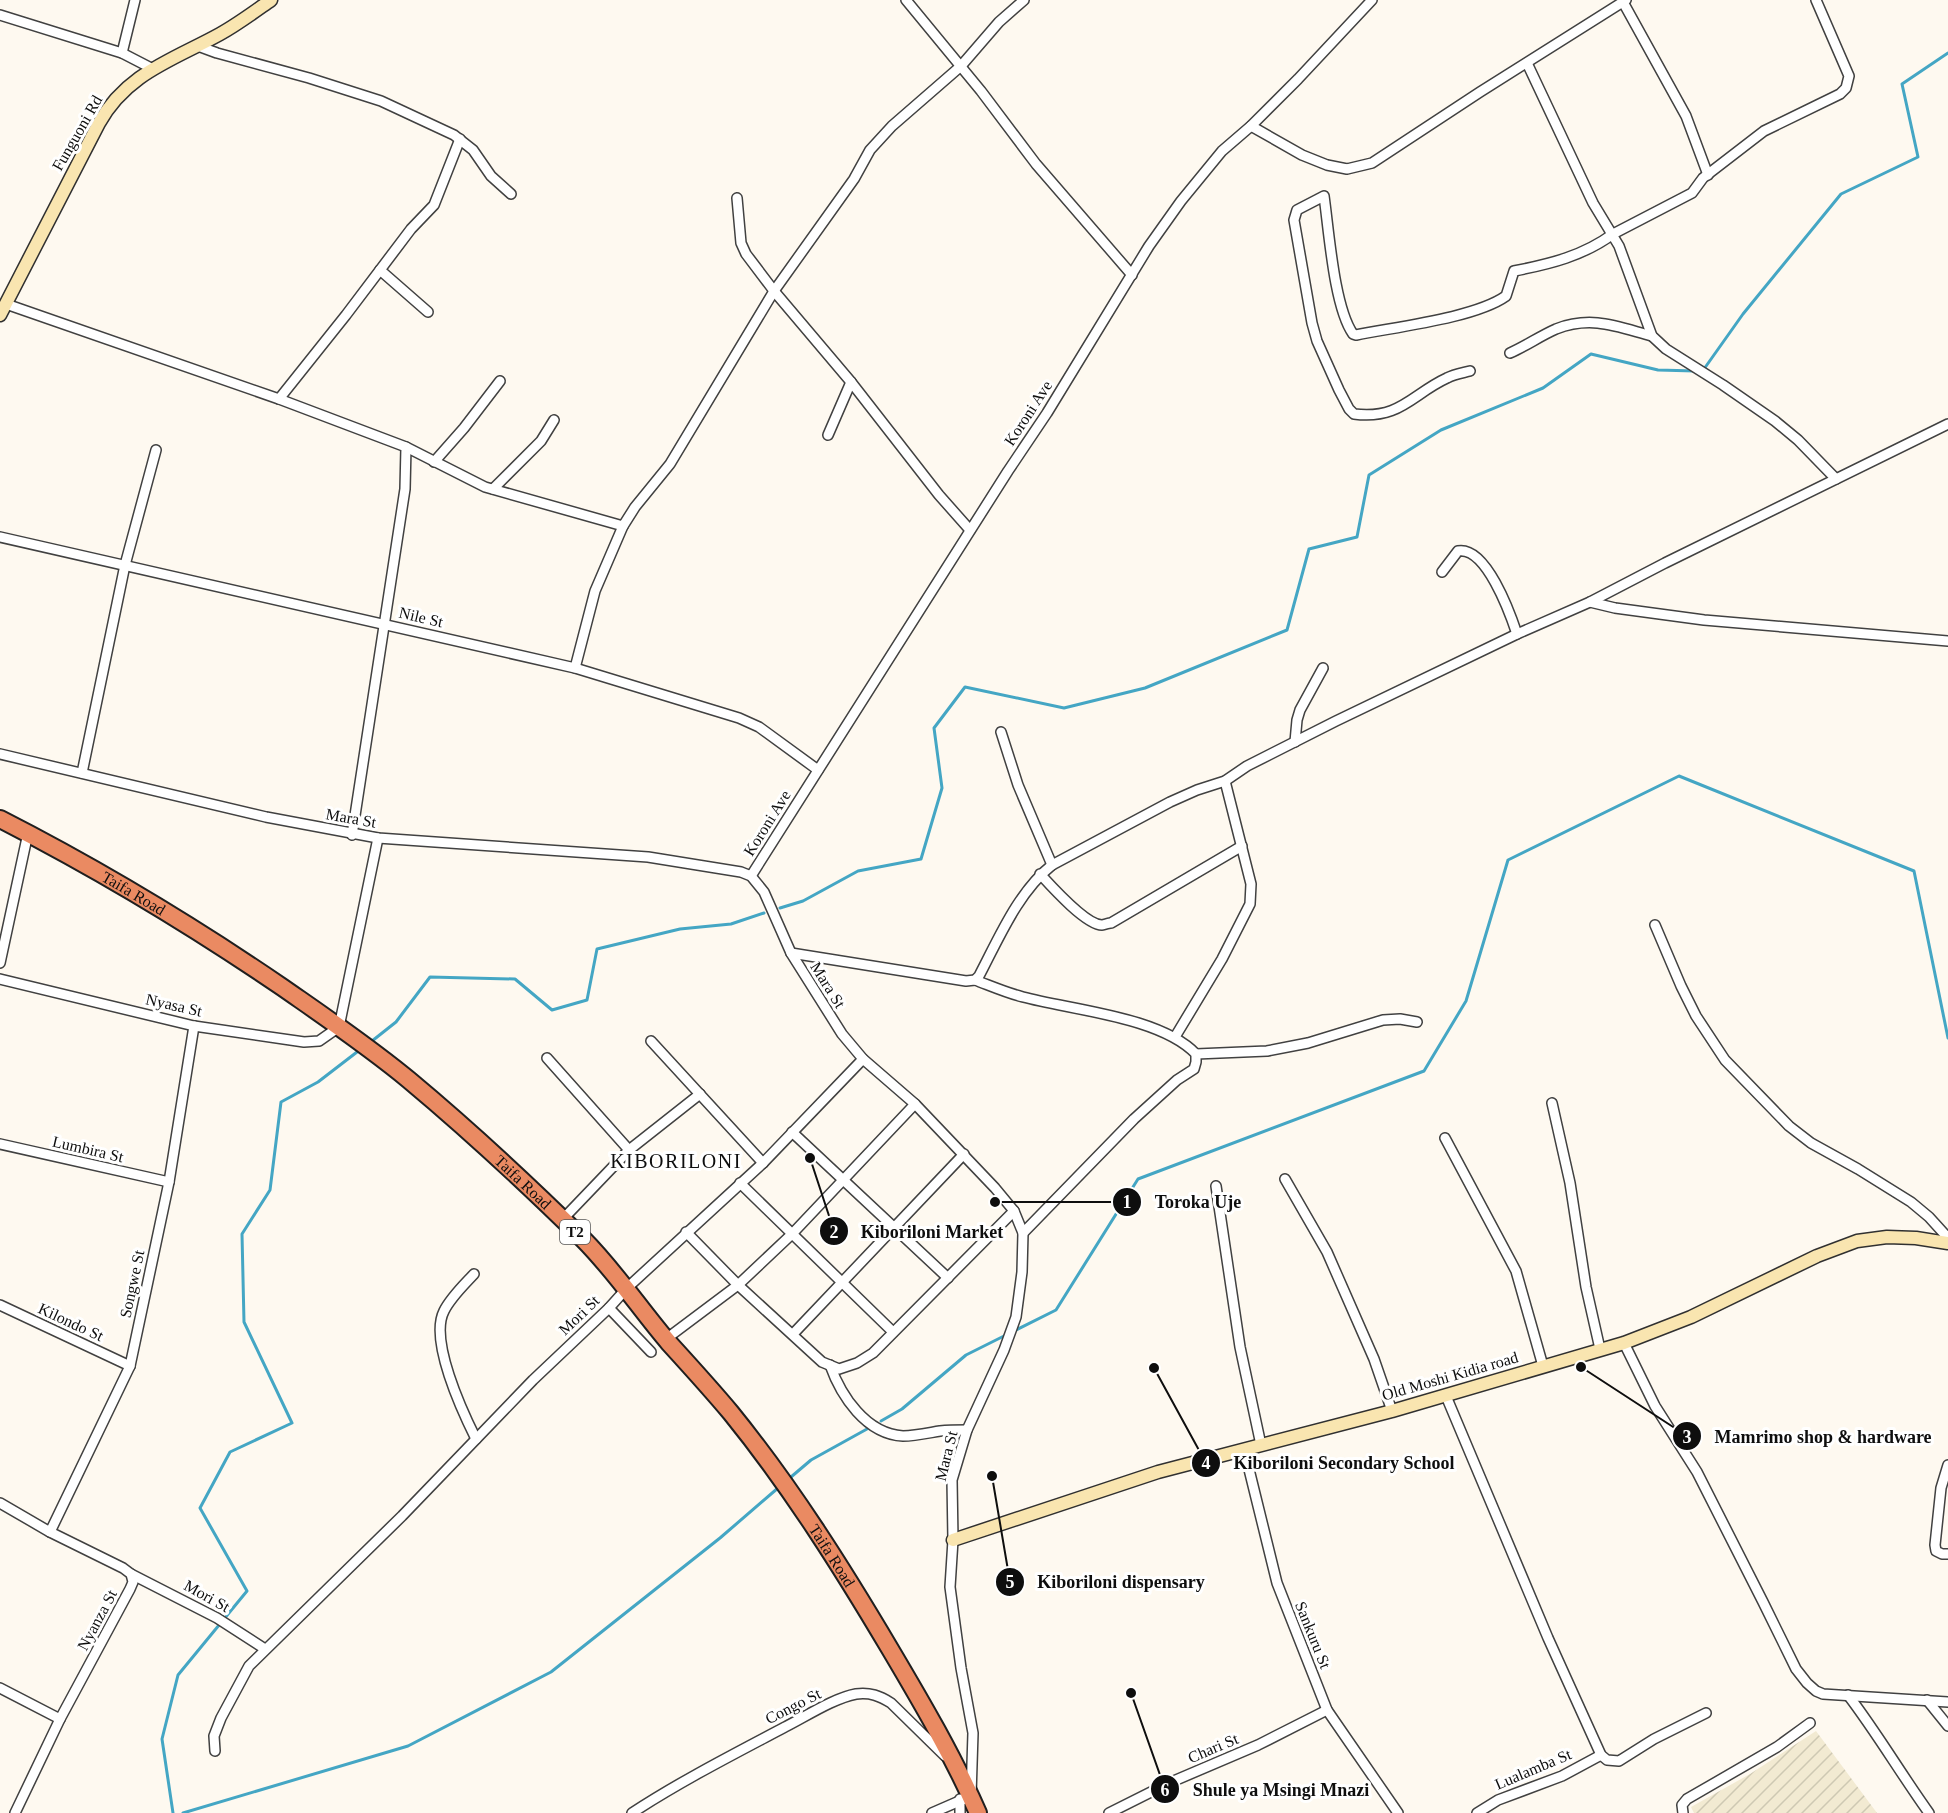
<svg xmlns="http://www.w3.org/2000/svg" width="1948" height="1813" viewBox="0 0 1948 1813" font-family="Georgia,serif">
<defs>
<pattern id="farmland-furrows" width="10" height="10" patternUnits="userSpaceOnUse" patternTransform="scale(1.5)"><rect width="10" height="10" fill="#f2ead2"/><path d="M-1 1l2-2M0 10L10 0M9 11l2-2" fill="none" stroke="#cec8b3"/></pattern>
</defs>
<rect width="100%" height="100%" fill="#fef9f0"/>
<polygon fill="url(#farmland-furrows)" points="1816,1731 1877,1813 1694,1813 1691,1807 1750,1774"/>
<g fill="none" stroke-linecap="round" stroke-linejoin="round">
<g stroke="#44a6c4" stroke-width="3">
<polyline points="1704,369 1743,314 1841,194 1918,157 1902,84 1948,53"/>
<polyline points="780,908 803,901 858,871 921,859 942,788 934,728 965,687 1064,708 1145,688 1287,630 1309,549 1357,537 1369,475 1441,430 1543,388 1591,354 1658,370 1695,371"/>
<polyline points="372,1041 396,1022 430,977 515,979 552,1010 587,1000 597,949 680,929 731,924 764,913"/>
<polyline points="1014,1331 1056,1310 1138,1179 1424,1071 1466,1001 1508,860 1679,776 1914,871 1948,1038"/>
<polyline points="881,1421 902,1409 966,1355 1008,1334"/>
<polyline points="791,1477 811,1460 867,1429"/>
<polyline points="173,1813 162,1739 178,1675 247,1591 200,1508 230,1452 292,1423 244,1322 242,1234 270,1190 281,1102 318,1082 357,1052"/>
<polyline points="183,1813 408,1746 551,1672 720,1538 778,1488"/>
</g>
<defs>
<g id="street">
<polyline points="906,0 981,91 1036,164 1132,275"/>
<polyline points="1623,2 1686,116 1708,175"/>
<polyline points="0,15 122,53 153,69"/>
<polyline points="198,46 217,53 309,78 381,101 454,135 473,150 491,176 511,194"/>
<polyline points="122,53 135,0"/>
<polyline points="1527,63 1593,203 1619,246 1652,336 1666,349 1723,385 1775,421 1798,440 1836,479"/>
<polyline points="1251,126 1302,155 1327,165 1347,169 1372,163 1480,92 1626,0"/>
<polyline points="737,198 741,243 746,254 774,291 851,382 939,495 970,530"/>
<polyline points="380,270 428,312"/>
<polyline points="6,304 279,399 406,447 405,489 352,835"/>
<path d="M1510,353C1526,346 1540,336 1556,329C1592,315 1618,327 1652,336"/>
<path d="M1470,371C1462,373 1454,374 1447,378C1412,394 1400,420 1354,414L1349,409L1339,390L1317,341L1312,323L1294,220L1297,210L1324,196C1329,231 1334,307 1353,334L1356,335C1395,327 1475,318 1506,296L1514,271C1550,264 1583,256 1613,234L1692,193L1703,178L1764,131L1840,94L1846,88L1849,76L1816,0"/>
<polyline points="279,399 346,315 411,229 434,205 460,139"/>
<polyline points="828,435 851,382"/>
<polyline points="406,447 485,487 623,526 635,507 670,464 774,291 854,179 870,150 892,126 961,66 999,22 1024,0"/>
<polyline points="434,462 464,428 500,381"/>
<polyline points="493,489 541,441 554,420"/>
<polyline points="0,537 575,668 739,718 759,727 818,770"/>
<path d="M1442,572L1458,551C1486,546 1510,613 1517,634"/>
<polyline points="1590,602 1615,608 1704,620 1948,641"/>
<polyline points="575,668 595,591 623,526"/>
<polyline points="1001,732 1018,785 1052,865"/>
<polyline points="1295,742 1297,720 1300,710 1323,668"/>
<polyline points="0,754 266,817 378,838 648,857 741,872 751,876 764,892 791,953 842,1034 863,1059 915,1104 995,1188 1014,1211 1023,1233 1022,1272 1016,1317 1004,1350 967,1430 952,1480 953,1540 950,1587 961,1668 973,1733 971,1796 932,1813"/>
<polyline points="82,773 125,565 156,450"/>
<path d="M1040,874C1051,886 1086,925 1102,925C1103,925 1109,923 1111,923L1242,846"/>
<polyline points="751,876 1008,471 1047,413 1149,246 1181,201 1222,151 1251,126 1298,79 1372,0"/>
<polyline points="1655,925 1681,986 1696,1016 1725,1060 1789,1126 1811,1143 1858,1169 1911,1202 1929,1217 1948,1238"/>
<path d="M791,953L966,981L975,980L979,976C999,938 1018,892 1052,865L1170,802L1197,790L1225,781L1247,766L1336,721L1517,634L1590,602L1665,563L1948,424"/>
<polyline points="0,963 28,833"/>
<polyline points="0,979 194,1026 304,1042 319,1041 339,1027 378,838"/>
<path d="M975,980C991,986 1007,993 1023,997C1072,1010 1161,1017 1196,1054V1062L1194,1069L1177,1080L1134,1119L1023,1233"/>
<polyline points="1175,1037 1222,959 1250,904 1251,884 1225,781"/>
<polyline points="651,1041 763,1163"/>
<polyline points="1196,1054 1267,1051 1308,1043 1383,1020 1400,1019 1417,1022"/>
<polyline points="547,1058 629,1150"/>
<polyline points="1552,1103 1570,1183 1586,1287 1600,1349"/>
<polyline points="792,1132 948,1278"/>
<polyline points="1445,1138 1516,1271 1543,1366"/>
<polyline points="0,1144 169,1182"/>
<polyline points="1285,1179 1327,1252 1374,1359 1392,1411"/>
<polyline points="740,1183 893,1332"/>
<polyline points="1216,1186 1240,1347 1261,1445"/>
<polyline points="562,1220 629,1150 700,1094"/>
<polyline points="686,1232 738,1285 822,1362 839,1369 857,1363 873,1353 1014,1211"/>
<path d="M474,1274C464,1285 451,1297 444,1311C429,1340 462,1411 476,1439"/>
<polyline points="0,1305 130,1366"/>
<polyline points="609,1308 651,1352"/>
<polyline points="793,1334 964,1154"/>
<polyline points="666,1339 738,1285 792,1234 915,1104"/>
<polyline points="1624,1343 1655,1406 1697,1472 1763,1602 1796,1669 1807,1683 1816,1691 1823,1694 1948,1702"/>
<path d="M830,1365C841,1396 866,1434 903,1436C915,1436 928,1433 940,1431C949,1430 958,1430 967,1430"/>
<polyline points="1446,1396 1548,1638 1601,1755 1607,1760 1619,1761 1654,1739 1706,1713"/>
<polyline points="1244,1449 1277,1583 1327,1710 1398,1813"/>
<polyline points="1948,1465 1941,1488 1935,1545 1936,1551 1942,1554 1948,1554"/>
<polyline points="0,1503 50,1532 123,1568 131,1574 133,1582 130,1589 60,1719 15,1813"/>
<polyline points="50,1532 130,1366 169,1182 194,1026"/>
<polyline points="131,1574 217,1618 265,1649"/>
<polyline points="0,1688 60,1719"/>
<path d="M1848,1695C1877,1733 1901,1774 1929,1813"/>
<polyline points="1927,1700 1948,1726"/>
<polyline points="215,1751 214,1736 221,1718 249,1666 402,1516 533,1380 609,1308 627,1288 763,1163 863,1059"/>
<path d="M632,1813C681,1781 734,1754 785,1727C805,1717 834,1698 856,1694C870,1692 880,1696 891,1703L945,1756"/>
<polyline points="960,1813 960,1799"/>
<polyline points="1109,1813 1169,1783 1258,1745 1327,1710"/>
<polyline points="1477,1813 1498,1800 1562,1776 1601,1755"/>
<polyline points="1683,1813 1682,1805 1687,1799 1777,1747 1810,1723"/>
</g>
<g id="secondary">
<path d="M0,315L99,123C127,73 173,60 220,34C238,24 254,12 271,0"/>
<polyline points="953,1540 1158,1472 1392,1411 1624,1343 1691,1317 1817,1256 1857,1241 1887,1237 1916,1238 1948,1243"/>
</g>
<g id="highway">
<path id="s1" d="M0,819C98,869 191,925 282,987C325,1017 368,1046 409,1080C469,1130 527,1184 583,1239C615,1271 640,1309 669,1343C690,1366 711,1389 731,1413C791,1487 842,1568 890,1649C922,1703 953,1756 978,1813"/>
</g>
</defs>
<use href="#street" stroke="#414141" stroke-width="12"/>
<use href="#secondary" stroke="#303030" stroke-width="15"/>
<use href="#highway" stroke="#1f1f1f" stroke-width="20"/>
<use href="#street" stroke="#fff" stroke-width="9"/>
<use href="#secondary" stroke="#f9e5b0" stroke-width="12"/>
<use href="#highway" stroke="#ea8a62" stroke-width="16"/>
</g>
<g text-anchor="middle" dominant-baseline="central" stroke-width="6" stroke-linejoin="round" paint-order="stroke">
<rect fill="#fff" stroke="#565656" stroke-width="1.5" x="560" y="1220" width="30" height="24" rx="4.5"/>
<g font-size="15" font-weight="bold" fill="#0e0e0e">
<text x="575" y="1232">T2</text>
</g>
<g font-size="16" fill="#0e0e0e" stroke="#fff">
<text transform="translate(77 133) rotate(-60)">Funguoni Rd</text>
<text transform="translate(1028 413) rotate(-57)">Koroni Ave</text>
<text transform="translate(421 617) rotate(13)">Nile St</text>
<text transform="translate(351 818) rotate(10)">Mara St</text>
<text transform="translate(767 823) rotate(-58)">Koroni Ave</text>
<text stroke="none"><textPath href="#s1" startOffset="153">Taifa Road</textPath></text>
<text transform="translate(828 985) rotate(58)">Mara St</text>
<text transform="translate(174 1005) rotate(13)">Nyasa St</text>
<text transform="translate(88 1149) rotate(13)">Lumbira St</text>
<text stroke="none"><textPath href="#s1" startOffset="639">Taifa Road</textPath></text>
<text transform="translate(132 1284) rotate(-78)">Songwe St</text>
<text transform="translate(579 1315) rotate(-44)">Mori St</text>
<text transform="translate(71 1322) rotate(25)">Kilondo St</text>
<text transform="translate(1450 1376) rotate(-16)">Old Moshi Kidia road</text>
<text transform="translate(946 1456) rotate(-76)">Mara St</text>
<text stroke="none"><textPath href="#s1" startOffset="1125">Taifa Road</textPath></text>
<text transform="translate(207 1596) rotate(29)">Mori St</text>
<text transform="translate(97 1620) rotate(-62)">Nyanza St</text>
<text transform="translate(1313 1635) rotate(68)">Sankuru St</text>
<text transform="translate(793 1706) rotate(-27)">Congo St</text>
<text transform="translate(1213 1748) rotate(-23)">Chari St</text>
<text transform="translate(1533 1769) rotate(-23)">Lualamba St</text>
</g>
<g font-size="20" letter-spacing="1.5" fill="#0e0e0e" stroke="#fff">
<text x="676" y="1161">KIBORILONI</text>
</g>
</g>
<path fill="none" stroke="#0e0e0e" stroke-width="2" d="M995 1202L1127 1202M810 1158L834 1231M1581 1367L1687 1436M1154 1368L1206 1463M992 1476L1010 1582M1131 1693L1165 1789"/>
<g fill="#0e0e0e" stroke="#fff" stroke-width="2">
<circle cx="995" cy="1202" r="6"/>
<circle cx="810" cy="1158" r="6"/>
<circle cx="1581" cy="1367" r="6"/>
<circle cx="1154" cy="1368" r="6"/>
<circle cx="992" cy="1476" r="6"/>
<circle cx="1131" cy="1693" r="6"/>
<circle cx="1127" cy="1202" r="15"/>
<circle cx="834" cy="1231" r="15"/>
<circle cx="1687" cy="1436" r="15"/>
<circle cx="1206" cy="1463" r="15"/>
<circle cx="1010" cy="1582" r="15"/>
<circle cx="1165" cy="1789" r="15"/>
</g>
<g font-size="18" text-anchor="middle" font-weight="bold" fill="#fff">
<text x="1127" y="1208">1</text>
<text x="834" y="1238">2</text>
<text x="1687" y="1443">3</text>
<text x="1206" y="1469">4</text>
<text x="1010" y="1588">5</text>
<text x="1165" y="1796">6</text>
</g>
<g font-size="18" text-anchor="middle" font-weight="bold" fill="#0e0e0e" stroke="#fff" stroke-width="6" stroke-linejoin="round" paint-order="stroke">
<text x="1198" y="1208">Toroka Uje</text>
<text x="932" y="1238">Kiboriloni Market</text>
<text x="1823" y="1443">Mamrimo shop &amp; hardware</text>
<text x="1344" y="1469">Kiboriloni Secondary School</text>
<text x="1121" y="1588">Kiboriloni dispensary</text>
<text x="1281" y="1796">Shule ya Msingi Mnazi</text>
</g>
</svg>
